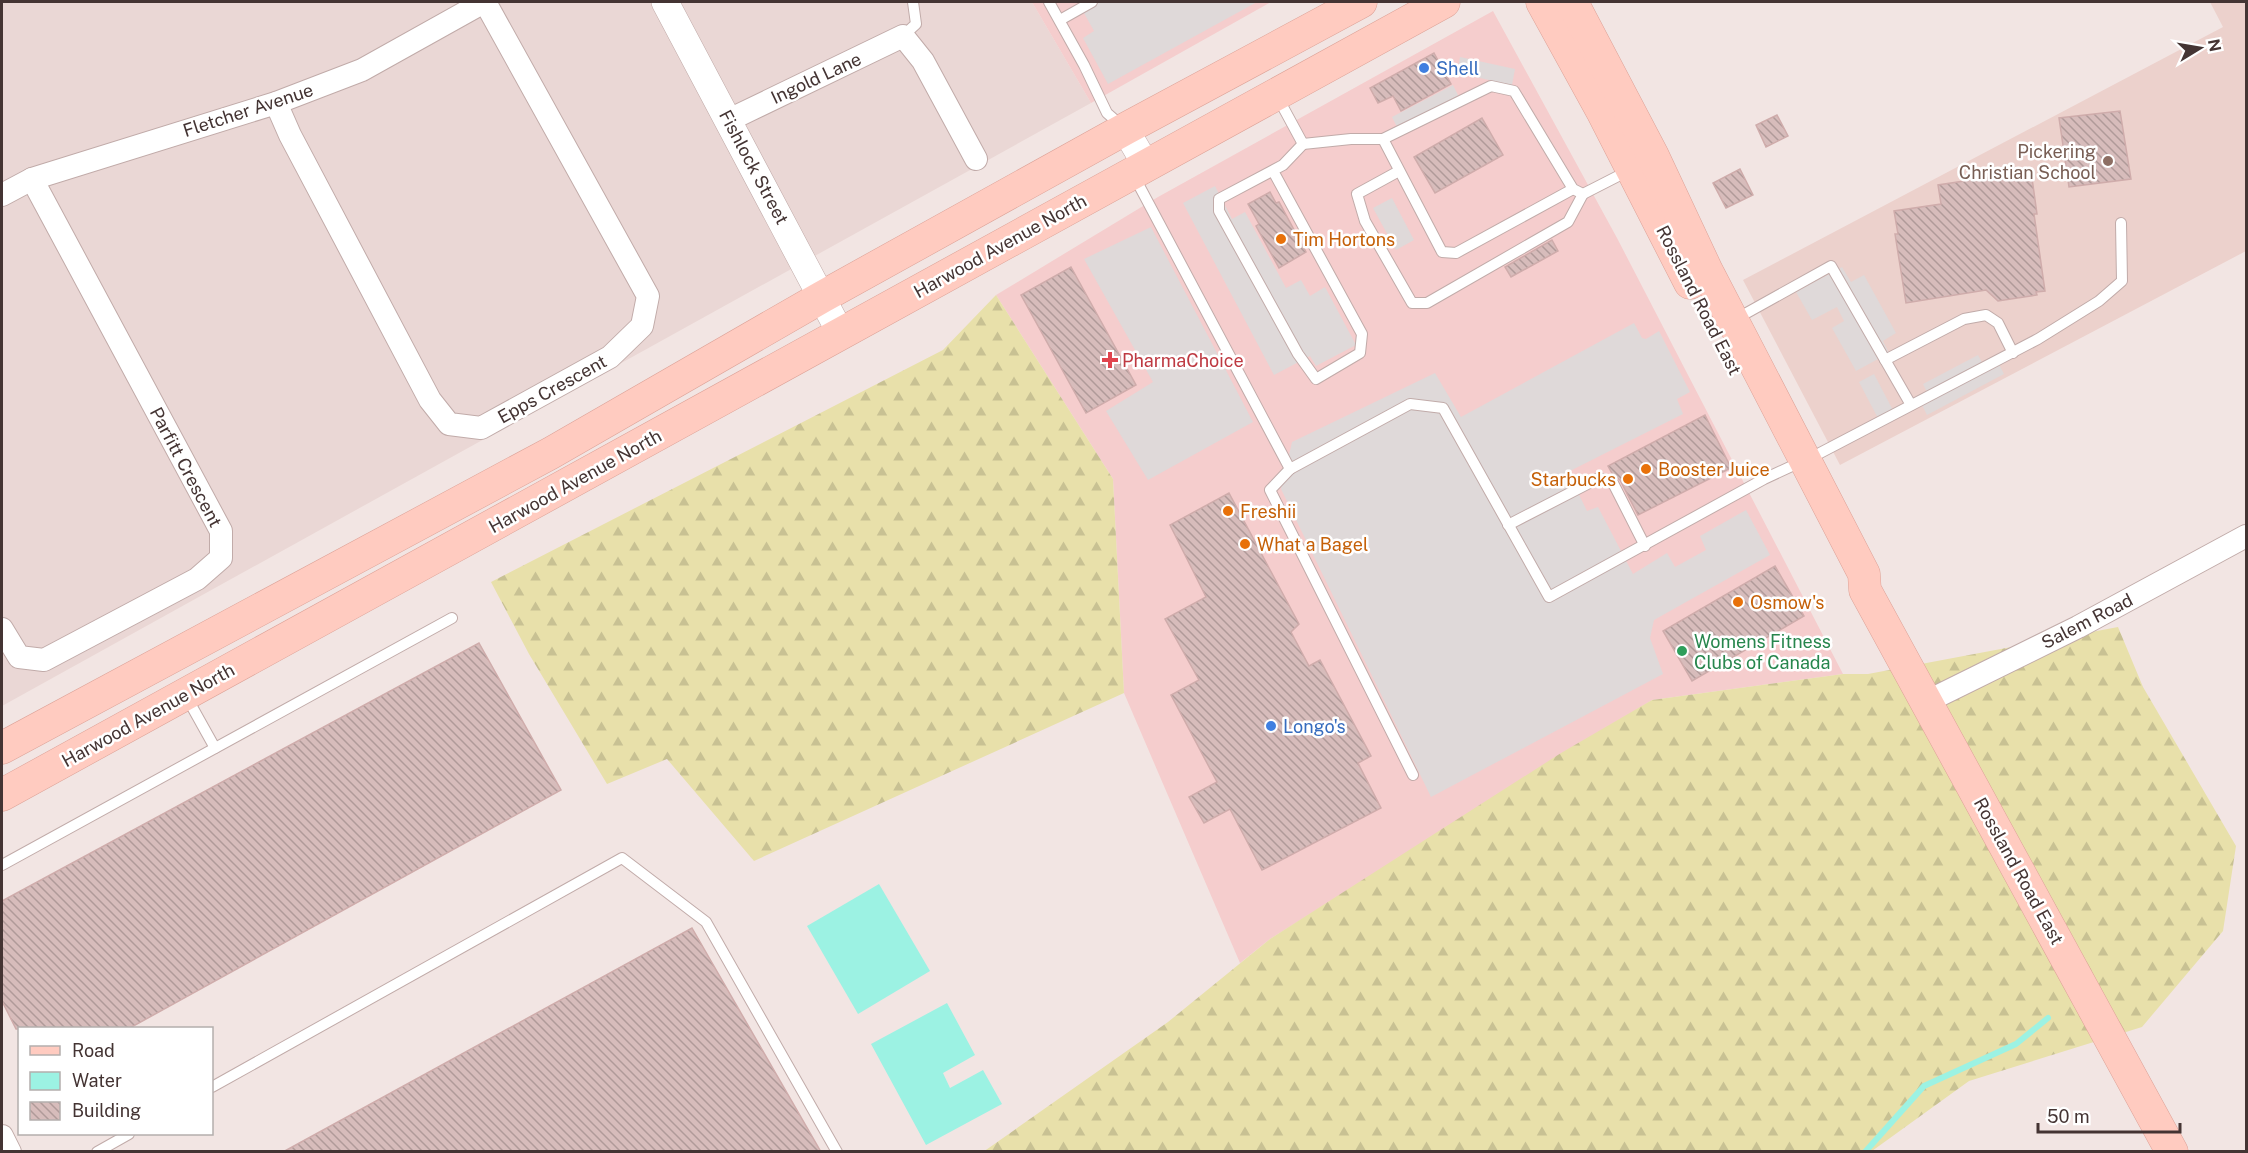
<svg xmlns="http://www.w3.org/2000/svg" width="2248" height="1153" viewBox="0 0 2248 1153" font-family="'Public Sans',sans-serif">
<defs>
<pattern id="forest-firs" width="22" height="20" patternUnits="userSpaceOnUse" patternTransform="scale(1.5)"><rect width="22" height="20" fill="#e8e0aa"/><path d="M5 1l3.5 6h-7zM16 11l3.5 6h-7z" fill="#c8c193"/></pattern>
<pattern id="building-back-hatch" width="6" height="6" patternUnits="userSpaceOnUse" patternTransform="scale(1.5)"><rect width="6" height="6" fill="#d7bcbb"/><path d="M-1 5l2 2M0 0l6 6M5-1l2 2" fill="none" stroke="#b09a99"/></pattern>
</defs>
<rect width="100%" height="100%" fill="#f2e5e3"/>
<polygon fill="#ead7d5" points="2,2 1032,2 1091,103 2,706"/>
<g fill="#f5cdcd">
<polygon points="1032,2 1271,2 1091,103"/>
<polygon points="1493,11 1617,238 1843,674 1652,700 1270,939 1240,963 1124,693 1113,479 996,295 1158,197"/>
</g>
<polygon fill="#ecd1cc" points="2210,2 2246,2 2246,251 1840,465 1743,280 2223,27"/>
<g fill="url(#forest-firs)">
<polygon points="996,295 1113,479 1124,693 754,861 667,759 607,784 529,654 491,582 943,350"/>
<polygon points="2118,627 2143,687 2236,846 2223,931 2142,1027 1969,1081 1872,1151 983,1152 1168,1022 1270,939 1561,753 1652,700 1843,674 1868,674"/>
</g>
<g fill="#dfd9d9">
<polygon points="1084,2 1257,2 1108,84 1083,38 1094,31 1079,4"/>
<polygon points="1460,57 1515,69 1512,85 1457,73"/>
<polygon points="1453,85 1460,99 1399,131 1392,117"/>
<polygon points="1215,186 1232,219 1245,212 1286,288 1301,280 1310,296 1325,287 1356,345 1316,366 1310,356 1274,375 1183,203"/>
<polygon points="1392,198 1414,240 1396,250 1373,208"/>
<polygon points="1151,227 1253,422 1148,480 1106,411 1153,382 1084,259"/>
<polygon points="1842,267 1851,282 1864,275 1896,333 1883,341 1889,353 1856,371 1832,328 1844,321 1837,307 1812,320 1796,292"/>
<polygon points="1634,323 1642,338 1646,339 1659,331 1690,392 1677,399 1683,414 1568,472 1587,511 1598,507 1633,574 1667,553 1675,567 1706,550 1700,536 1746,510 1770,555 1654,620 1650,638 1663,674 1431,797 1281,489 1292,442 1435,373 1461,417"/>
<polygon points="1978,355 1984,366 1997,360 2004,374 1927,415 1920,401 1929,396 1923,384"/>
<polygon points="1874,374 1896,416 1881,424 1859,382"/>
</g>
<g fill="#9cf2e3">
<polygon points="879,884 930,971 858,1014 807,926"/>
<polygon points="947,1003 975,1055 943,1073 950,1088 983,1070 1002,1104 926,1145 871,1044"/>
</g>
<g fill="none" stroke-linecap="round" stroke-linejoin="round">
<polyline stroke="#9cf2e3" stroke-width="6" points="1865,1152 1924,1086 2016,1044 2048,1018"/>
</g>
<g fill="url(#building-back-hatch)" stroke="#cfacab" stroke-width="1.5">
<polygon points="1434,53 1451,84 1401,111 1393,96 1378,103 1370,88"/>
<polygon points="2120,111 2131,179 2069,187 2059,118"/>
<polygon points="1777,115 1788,136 1766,147 1756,125"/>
<polygon points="1482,118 1503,155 1435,193 1414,157"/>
<polygon points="1740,169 1753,195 1726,208 1713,183"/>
<polygon points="2031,171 2037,214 2034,214 2045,291 2036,292 2037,295 1998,301 1986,290 1906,303 1895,234 1898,234 1894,211 1941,204 1938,185"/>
<polygon points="1270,192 1276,203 1279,202 1306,252 1279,268 1256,226 1259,224 1248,204"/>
<polygon points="1552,240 1558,251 1511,277 1505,267"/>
<polygon points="1071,267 1136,385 1086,413 1021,295"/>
<polygon points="1705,415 1731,468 1638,515 1620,480 1613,475 1608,466"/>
<polygon points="1229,493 1299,624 1291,632 1309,666 1320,660 1371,756 1358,763 1381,808 1262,870 1230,809 1204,823 1189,797 1217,782 1171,695 1199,680 1165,619 1206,597 1170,525"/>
<polygon points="1775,566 1804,616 1692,681 1663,631"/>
<polygon points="479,643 561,790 128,1029 16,1029 2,1001 2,901"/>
<polygon points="692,928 821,1152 283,1152"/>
</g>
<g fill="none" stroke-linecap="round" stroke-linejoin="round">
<defs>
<g id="service">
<polyline points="1049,2 1084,65 1107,113 1123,127"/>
<polyline points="1060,20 1092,2"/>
<polyline points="903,36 916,24 913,2"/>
<polyline points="1277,96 1303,144 1351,139 1383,139 1491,86 1514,91 1573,189 1583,194 1628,171"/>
<polyline points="1383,139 1442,252 1456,253 1573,189"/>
<polyline points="1273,171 1362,334 1360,353 1316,379 1298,354 1219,211 1219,199 1283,165 1303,144"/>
<polyline points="1399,171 1357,194 1365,221 1412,303 1427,303 1568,222 1583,194"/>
<polyline points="1134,176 1290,469 1410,404 1443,408 1549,597 1764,479 1820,453 2038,339 2099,301 2122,281 2121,223"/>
<polyline points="1734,320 1831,266 1911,405"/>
<polyline points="1885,360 1964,319 1986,315 1998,323 2013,353"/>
<polyline points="1290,469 1270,490 1413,775"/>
<polyline points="1508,525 1599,478 1613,483 1645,546"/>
<polyline points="186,696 215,748"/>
<polyline points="2,865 452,618"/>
<polyline points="212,1087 622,858 706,922 837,1152"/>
<polyline points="97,1152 129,1134"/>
</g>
<g id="minor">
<polyline points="276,103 290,135 430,400 449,424 481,428 610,357 642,326 648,296 485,2"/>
<polyline points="729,120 903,36 923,61 976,159"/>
<polyline points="2,195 32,179 276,103 362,70 484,2"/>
<polyline points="2,629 19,657 44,660 197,579 221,558 221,531 32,179"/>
<polyline points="1926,702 2078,627 2246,536"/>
<polyline points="2,1136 10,1152"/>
</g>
<g id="tertiary">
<polyline points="665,2 841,334"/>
<polyline points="1125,129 1146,165"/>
</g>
<g id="secondary">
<polyline points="1542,2 1602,111 1690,283"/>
<polyline points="1572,2 1653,156 1706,269 1864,574 1865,590 2172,1152"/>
<polyline points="2,748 551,453 822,297 1125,129 1361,2"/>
<polyline points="2,795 1444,2"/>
</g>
</defs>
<use href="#service" stroke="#c1aba9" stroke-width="12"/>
<use href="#minor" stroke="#c1aba9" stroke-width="24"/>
<use href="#tertiary" stroke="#c1aba9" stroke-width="28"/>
<use href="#secondary" stroke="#dda297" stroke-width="33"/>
<use href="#service" stroke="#fff" stroke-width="10"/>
<use href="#minor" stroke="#fff" stroke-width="22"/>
<use href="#tertiary" stroke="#fff" stroke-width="27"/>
<use href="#secondary" stroke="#ffcbc0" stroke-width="32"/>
</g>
<g fill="#3f7fe0" stroke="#fff" stroke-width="2">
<circle cx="1424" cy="68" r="6"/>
<circle cx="1271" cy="726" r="6"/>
</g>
<circle fill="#8d6e63" stroke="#fff" stroke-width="2" cx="2108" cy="161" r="6"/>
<g fill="#e8710a" stroke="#fff" stroke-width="2">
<circle cx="1281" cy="239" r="6"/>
<circle cx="1646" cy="469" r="6"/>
<circle cx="1628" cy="479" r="6"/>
<circle cx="1228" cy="511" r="6"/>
<circle cx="1245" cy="544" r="6"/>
<circle cx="1738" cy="602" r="6"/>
</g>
<path fill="#e0444e" stroke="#fff" stroke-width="2" d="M1107 351h6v6h6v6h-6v6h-6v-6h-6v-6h6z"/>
<circle fill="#2e9e5b" stroke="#fff" stroke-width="2" cx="1682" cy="651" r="6"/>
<g text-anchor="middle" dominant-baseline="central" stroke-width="5" stroke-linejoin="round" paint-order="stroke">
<g font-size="18" fill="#366cbe" stroke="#fff" text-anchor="start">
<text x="1436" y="68">Shell</text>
<text x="1283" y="726">Longo's</text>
</g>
<g font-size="18" fill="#443433" stroke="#fff">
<text transform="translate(816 78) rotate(-25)">Ingold Lane</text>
<text transform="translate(248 110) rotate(-18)">Fletcher Avenue</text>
<text transform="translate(754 167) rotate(62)">Fishlock Street</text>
<text transform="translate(1000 246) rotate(-29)">Harwood Avenue North</text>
<text transform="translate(1699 300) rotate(63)">Rossland Road East</text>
<text transform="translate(552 389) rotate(-29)">Epps Crescent</text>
<text transform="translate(186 467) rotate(62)">Parfitt Crescent</text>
<text transform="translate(575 481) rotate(-29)">Harwood Avenue North</text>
<text transform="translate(2087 621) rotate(-27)">Salem Road</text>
<text transform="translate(148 715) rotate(-29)">Harwood Avenue North</text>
<text transform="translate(2019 871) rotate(61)">Rossland Road East</text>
</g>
<g font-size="18" fill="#785e54" stroke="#fff" text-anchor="end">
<text x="2096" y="151">Pickering<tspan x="2096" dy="21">Christian School</tspan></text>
</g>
<g font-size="18" fill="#c56008" stroke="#fff" text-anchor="start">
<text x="1293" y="239">Tim Hortons</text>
<text x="1658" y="469">Booster Juice</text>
<text x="1616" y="479" text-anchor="end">Starbucks</text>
<text x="1240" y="511">Freshii</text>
<text x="1257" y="544">What a Bagel</text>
<text x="1750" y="602">Osmow's</text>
</g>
<g font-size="18" fill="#be3a42" stroke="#fff" text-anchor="start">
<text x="1122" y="360">PharmaChoice</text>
</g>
<g font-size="18" fill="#27864d" stroke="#fff" text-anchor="start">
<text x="1694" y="641">Womens Fitness<tspan x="1694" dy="21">Clubs of Canada</tspan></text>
</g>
</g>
<rect width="2248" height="1153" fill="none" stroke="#443433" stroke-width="6"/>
<rect x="18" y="1027" width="195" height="108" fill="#ffffff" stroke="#b4aead" stroke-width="1.5"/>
<rect x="30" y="1046" width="30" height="9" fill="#ffcbc0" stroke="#b4aead" stroke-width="1.5"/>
<text x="72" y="1057" font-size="18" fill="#443433">Road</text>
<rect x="30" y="1072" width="30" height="18" fill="#9cf2e3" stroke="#b4aead" stroke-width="1.5"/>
<text x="72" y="1087" font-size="18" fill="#443433">Water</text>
<rect x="30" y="1102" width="30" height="18" fill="url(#building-back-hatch)" stroke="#b4aead" stroke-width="1.5"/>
<text x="72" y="1117" font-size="18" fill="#443433">Building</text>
<g transform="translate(2200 48) rotate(79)" stroke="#ffffff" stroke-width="4.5" paint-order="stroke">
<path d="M0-4.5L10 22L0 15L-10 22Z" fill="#443433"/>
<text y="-9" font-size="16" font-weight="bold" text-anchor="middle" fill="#443433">N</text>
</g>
<path d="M2038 1123v9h142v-9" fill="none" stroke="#443433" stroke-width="3"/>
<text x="2047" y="1123" font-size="18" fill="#443433" stroke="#ffffff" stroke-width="4.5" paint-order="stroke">50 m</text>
</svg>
